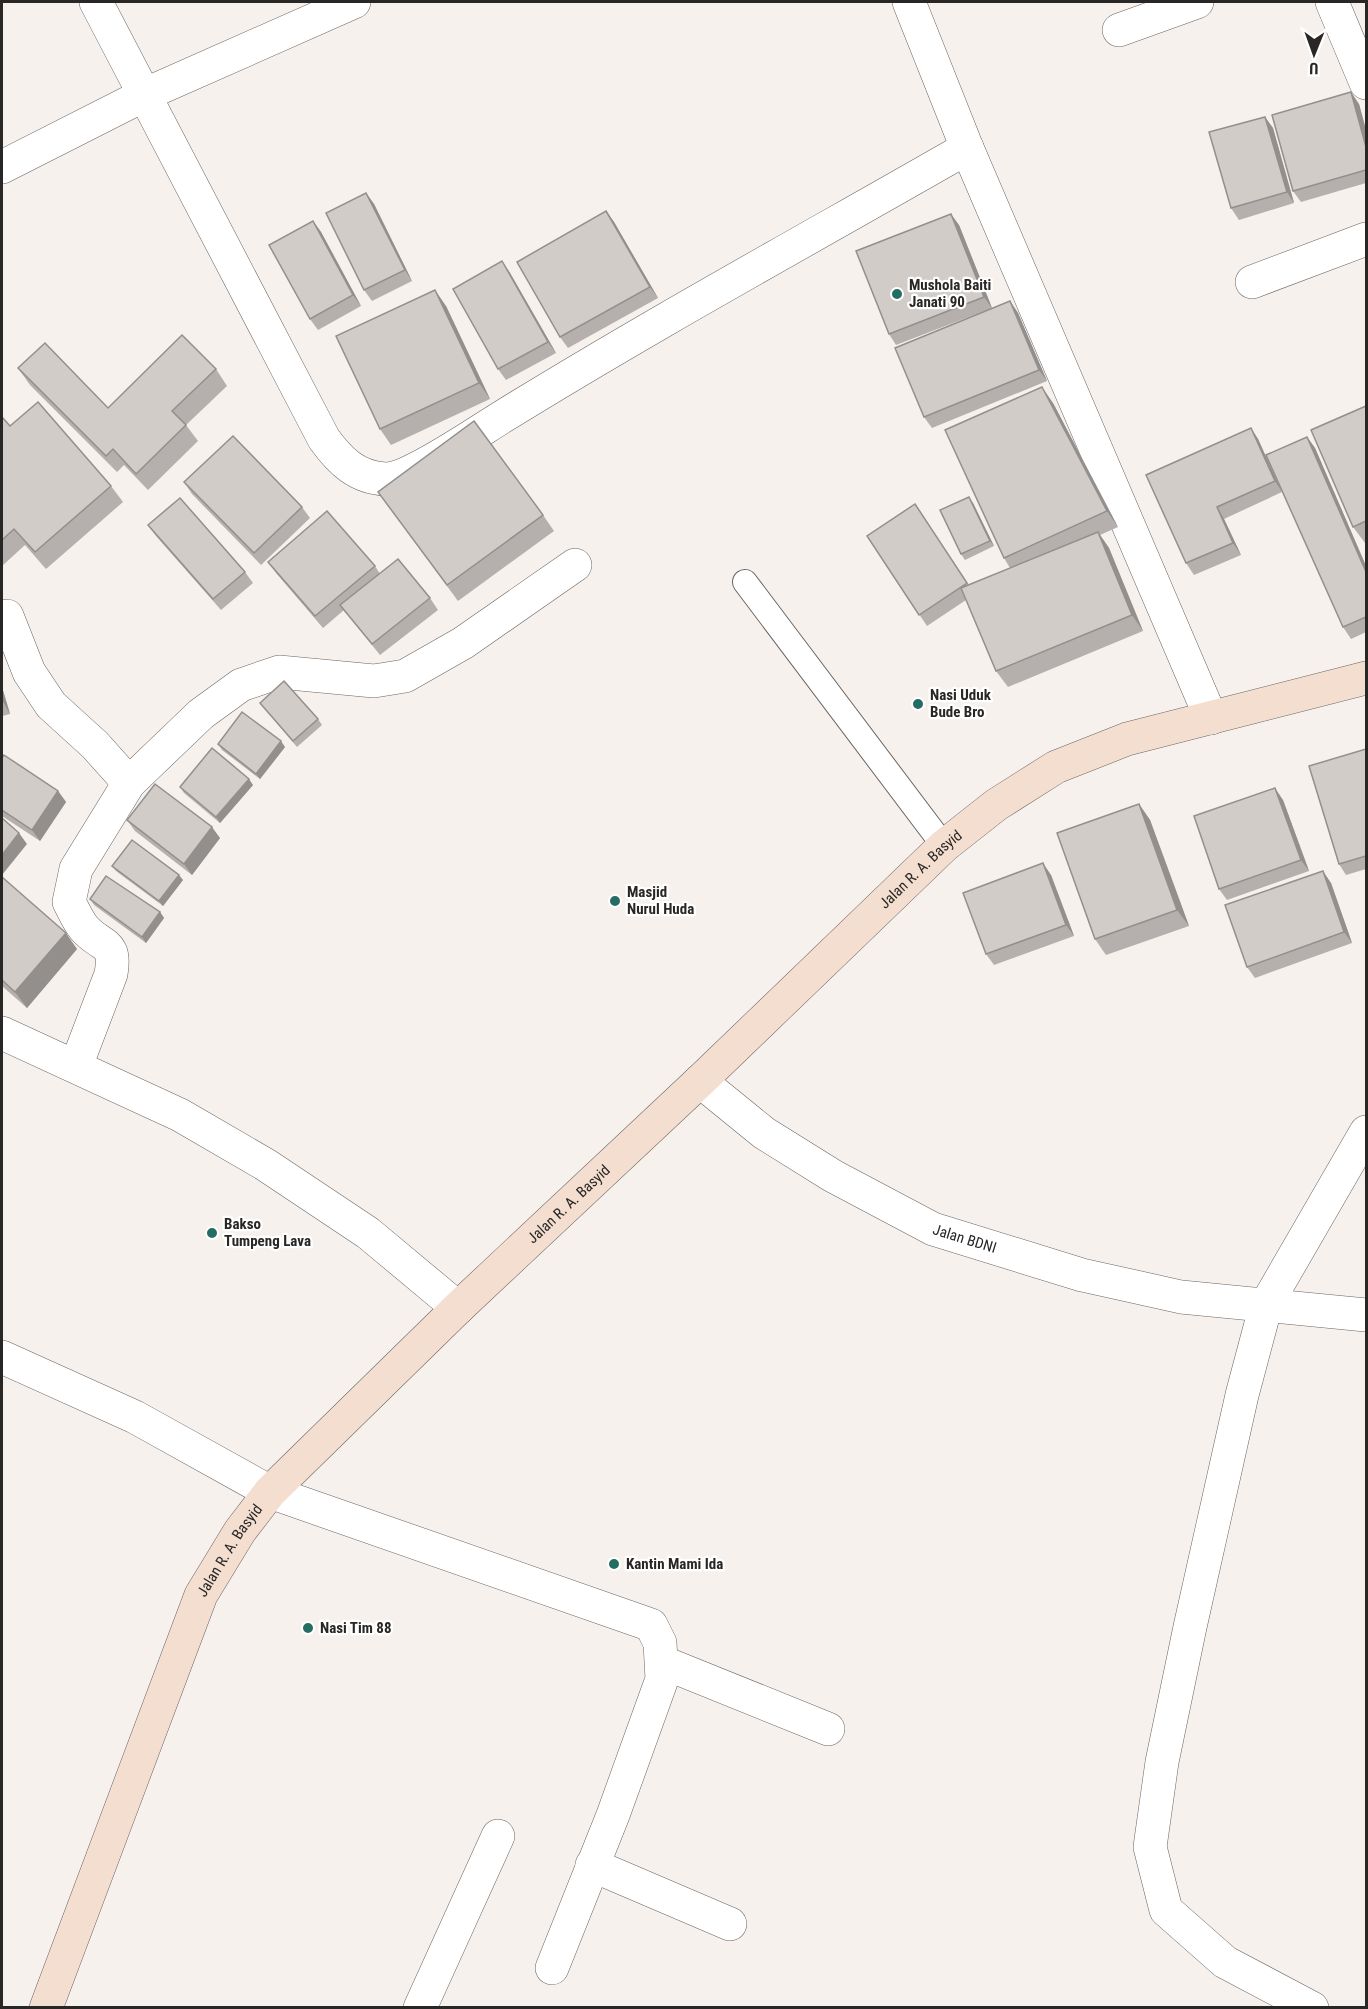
<svg xmlns="http://www.w3.org/2000/svg" width="1368" height="2009" viewBox="0 0 1368 2009" font-family="'Roboto Condensed',sans-serif">
<rect width="100%" height="100%" fill="#f7f1ed"/>
<g fill="none" stroke-linecap="round" stroke-linejoin="round">
<defs>
<polyline id="service" points="745,582 944,846"/>
<g id="minor">
<path d="M96,2L324,439C340,461 357,478 386,479C410,479 479,431 502,417C654,323 812,237 967,148"/>
<polyline points="909,2 967,148 1211,718"/>
<polyline points="1332,2 1366,83"/>
<polyline points="1119,30 1197,2"/>
<polyline points="2,167 146,94 354,2"/>
<polyline points="1252,282 1366,239"/>
<polyline points="7,616 29,672 51,705 95,745 129,783"/>
<polyline points="2,1033 180,1115 266,1165 368,1233 458,1308"/>
<path d="M76,1066L111,974C117,940 101,948 84,928C78,921 74,911 69,902L76,869L129,783L201,714L241,685L279,672L374,681L405,676L463,643L575,565"/>
<path id="s1" d="M700,1081L764,1133L833,1176L933,1229L1082,1275L1181,1297L1366,1315"/>
<polyline points="2,1357 135,1417 270,1492 651,1625 660,1643 662,1679 613,1815 552,1968"/>
<polyline points="662,1662 828,1729"/>
<polyline points="592,1865 730,1924"/>
<polyline points="420,2008 498,1836"/>
<polyline points="1312,2008 1225,1962 1166,1910 1150,1847 1162,1762 1190,1627 1242,1395 1266,1305 1366,1132"/>
</g>
<g id="secondary">
<path id="s2" d="M46,2008L201,1595L240,1531L270,1492L458,1308L700,1081L944,846L996,805L1056,767L1127,739L1366,678"/>
</g>
</defs>
<use href="#service" stroke="#6b6562" stroke-width="26"/>
<use href="#minor" stroke="#6b6562" stroke-width="34"/>
<use href="#secondary" stroke="#6b6562" stroke-width="34"/>
<use href="#service" stroke="#fff" stroke-width="24"/>
<use href="#minor" stroke="#fff" stroke-width="33"/>
<use href="#secondary" stroke="#f4ded0" stroke-width="33"/>
</g>
<g fill="#b5afad">
<polygon points="1359,104 1366,130 1366,183 1301,202 1293,191"/>
<polygon points="1265,117 1273,128 1294,203 1239,220 1231,208"/>
<polygon points="366,193 374,204 412,281 372,301 364,290"/>
<polygon points="606,211 614,222 658,298 568,348 560,337"/>
<polygon points="313,221 321,232 361,306 318,330 310,319"/>
<polygon points="959,225 992,308 896,345 889,334"/>
<polygon points="502,261 510,273 556,353 506,380 498,369"/>
<polygon points="1010,301 1018,313 1047,381 932,428 924,417"/>
<polygon points="446,306 490,399 391,445 380,429"/>
<polygon points="18,368 108,408 216,369 227,386 186,425 198,441 148,490 124,465 117,472 30,385"/>
<polygon points="1053,403 1118,527 1100,535 1109,548 1143,631 1008,687 996,671 966,600 927,626 867,536 915,504 969,585 1010,568 1004,558"/>
<polygon points="1366,406 1366,542 1365,543 1353,527"/>
<polygon points="2,417 10,426 111,486 123,502 46,569 25,545 2,566"/>
<polygon points="1251,428 1258,439 1282,492 1224,519 1241,555 1194,575 1186,563"/>
<polygon points="1307,437 1315,448 1366,566 1366,632 1351,639 1343,627"/>
<polygon points="184,482 302,507 310,518 261,565 192,494"/>
<polygon points="378,492 543,515 554,531 458,601"/>
<polygon points="973,503 994,546 965,560 961,554"/>
<polygon points="148,525 245,572 253,583 221,610 156,536"/>
<polygon points="268,562 375,566 380,574 430,598 438,610 380,655 344,610 323,628 276,573"/>
<polygon points="2,687 10,714 2,716"/>
<polygon points="260,703 318,719 322,725 297,747"/>
<polygon points="218,744 285,747 260,779 222,750"/>
<polygon points="1366,749 1366,869 1346,875 1339,864"/>
<polygon points="2,758 58,791 66,802 40,841 2,816"/>
<polygon points="253,785 220,823 184,793 180,787"/>
<polygon points="1283,800 1309,871 1227,900 1219,889"/>
<polygon points="1139,804 1150,820 1189,926 1106,955 1095,939"/>
<polygon points="127,820 220,838 192,875 135,831"/>
<polygon points="112,866 183,880 163,906 116,871"/>
<polygon points="1051,875 1074,936 994,965 986,954"/>
<polygon points="2,877 77,949 27,1008 2,986"/>
<polygon points="1331,883 1352,943 1255,978 1247,967"/>
<polygon points="90,899 160,912 164,918 146,943 94,905"/>
</g>
<g fill="#938f8d">
<polygon points="1351,92 1359,104 1366,130 1366,147"/>
<polygon points="1265,117 1273,128 1294,203 1287,192"/>
<polygon points="366,193 374,204 412,281 405,270"/>
<polygon points="606,211 614,222 658,298 650,287"/>
<polygon points="951,214 959,225 992,308 984,297"/>
<polygon points="313,221 321,232 361,306 353,295"/>
<polygon points="502,261 510,273 556,353 548,342"/>
<polygon points="435,290 446,306 490,399 479,383"/>
<polygon points="1010,301 1018,313 1047,381 1039,370"/>
<polygon points="1042,387 1053,403 1118,527 1107,511"/>
<polygon points="1251,428 1258,439 1282,492 1275,481"/>
<polygon points="1307,437 1315,448 1366,566 1366,572"/>
<polygon points="969,497 973,503 994,546 990,541"/>
<polygon points="1217,507 1224,519 1241,555 1233,543"/>
<polygon points="1098,532 1109,548 1143,631 1132,615"/>
<polygon points="2,687 10,714 2,700"/>
<polygon points="281,741 285,747 260,779 256,774"/>
<polygon points="249,779 253,785 220,823 216,817"/>
<polygon points="1275,788 1283,800 1309,871 1301,860"/>
<polygon points="58,791 66,802 40,841 32,830"/>
<polygon points="1139,804 1150,820 1189,926 1177,910"/>
<polygon points="212,827 220,838 192,875 184,864"/>
<polygon points="19,833 27,844 2,875 2,855"/>
<polygon points="1043,863 1051,875 1074,936 1066,925"/>
<polygon points="1323,871 1331,883 1352,943 1344,932"/>
<polygon points="179,875 183,880 163,906 159,901"/>
<polygon points="160,912 164,918 146,943 142,937"/>
<polygon points="66,933 77,949 27,1008 15,992"/>
</g>
<g fill="#d2ccc9" stroke="#938f8d" stroke-width="1.5">
<polygon points="1351,92 1366,147 1366,170 1293,191 1272,115"/>
<polygon points="1265,117 1287,192 1231,208 1209,132"/>
<polygon points="366,193 405,270 364,290 326,213"/>
<polygon points="606,211 650,287 560,337 517,262"/>
<polygon points="951,214 984,297 889,334 856,251"/>
<polygon points="313,221 353,295 310,319 269,245"/>
<polygon points="502,261 548,342 498,369 453,289"/>
<polygon points="435,290 479,383 380,429 336,336"/>
<polygon points="1010,301 1039,370 924,417 895,348"/>
<polygon points="182,335 216,369 172,411 186,425 136,474 113,449 106,456 18,368 45,343 108,408"/>
<polygon points="1042,387 1107,511 1004,558 945,430"/>
<polygon points="38,402 111,486 35,552 14,529 2,540 2,417 10,426"/>
<polygon points="1366,406 1366,521 1353,527 1311,430"/>
<polygon points="474,421 543,515 447,585 378,492"/>
<polygon points="1251,428 1275,481 1217,507 1233,543 1186,563 1146,475"/>
<polygon points="233,436 302,507 254,553 184,482"/>
<polygon points="1307,437 1366,572 1366,617 1343,627 1266,455"/>
<polygon points="969,497 990,541 961,554 940,510"/>
<polygon points="180,498 245,572 213,599 148,525"/>
<polygon points="915,504 967,583 919,615 867,536"/>
<polygon points="327,511 375,566 315,616 268,562"/>
<polygon points="1098,532 1132,615 996,671 961,588"/>
<polygon points="398,559 430,598 372,644 340,605"/>
<polygon points="284,681 318,719 293,741 260,703"/>
<polygon points="242,712 281,741 256,774 218,744"/>
<polygon points="212,748 249,779 216,817 180,787"/>
<polygon points="1366,749 1366,856 1339,864 1309,766"/>
<polygon points="4,755 58,791 32,830 2,810 2,758"/>
<polygon points="155,784 212,827 184,864 127,820"/>
<polygon points="1275,788 1301,860 1219,889 1194,816"/>
<polygon points="1139,804 1177,910 1095,939 1057,833"/>
<polygon points="2,818 19,833 2,855"/>
<polygon points="132,840 179,875 159,901 112,866"/>
<polygon points="1043,863 1066,925 986,954 963,893"/>
<polygon points="1323,871 1344,932 1247,967 1225,905"/>
<polygon points="106,876 160,912 142,937 90,899"/>
<polygon points="2,877 66,933 15,992 2,980"/>
</g>
<g fill="#256d63" stroke="#fff" stroke-width="2">
<circle cx="897" cy="294" r="6"/>
<circle cx="918" cy="704" r="6"/>
<circle cx="615" cy="901" r="6"/>
<circle cx="212" cy="1233" r="6"/>
<circle cx="614" cy="1564" r="6"/>
<circle cx="308" cy="1628" r="6"/>
</g>
<g text-anchor="middle" dominant-baseline="central" stroke-width="4.5" stroke-linejoin="round" paint-order="stroke">
<g font-size="15" font-weight="bold" fill="#292725" stroke="#fff" text-anchor="start">
<text x="909" y="285">Mushola Baiti<tspan x="909" dy="17">Janati 90</tspan></text>
<text x="930" y="695">Nasi Uduk<tspan x="930" dy="17">Bude Bro</tspan></text>
<text x="627" y="892">Masjid<tspan x="627" dy="17">Nurul Huda</tspan></text>
<text x="224" y="1224">Bakso<tspan x="224" dy="17">Tumpeng Lava</tspan></text>
<text x="626" y="1564">Kantin Mami Ida</text>
<text x="320" y="1628">Nasi Tim 88</text>
</g>
<g font-size="15" fill="#292725" stroke="#fff">
<text stroke="none"><textPath href="#s2" startOffset="1466">Jalan R. A. Basyid</textPath></text>
<text stroke="none"><textPath href="#s2" startOffset="980">Jalan R. A. Basyid</textPath></text>
<text stroke="none"><textPath href="#s1" startOffset="310">Jalan BDNI</textPath></text>
<text stroke="none"><textPath href="#s2" startOffset="494">Jalan R. A. Basyid</textPath></text>
</g>
</g>
<rect width="1368" height="2009" fill="none" stroke="#292725" stroke-width="6"/>
<g transform="translate(1314 54) rotate(181)" stroke="#ffffff" stroke-width="4.5" paint-order="stroke">
<path d="M0-4.5L10 22L0 15L-10 22Z" fill="#292725"/>
<text y="-9" font-size="16" font-weight="bold" text-anchor="middle" fill="#292725">U</text>
</g>
</svg>
